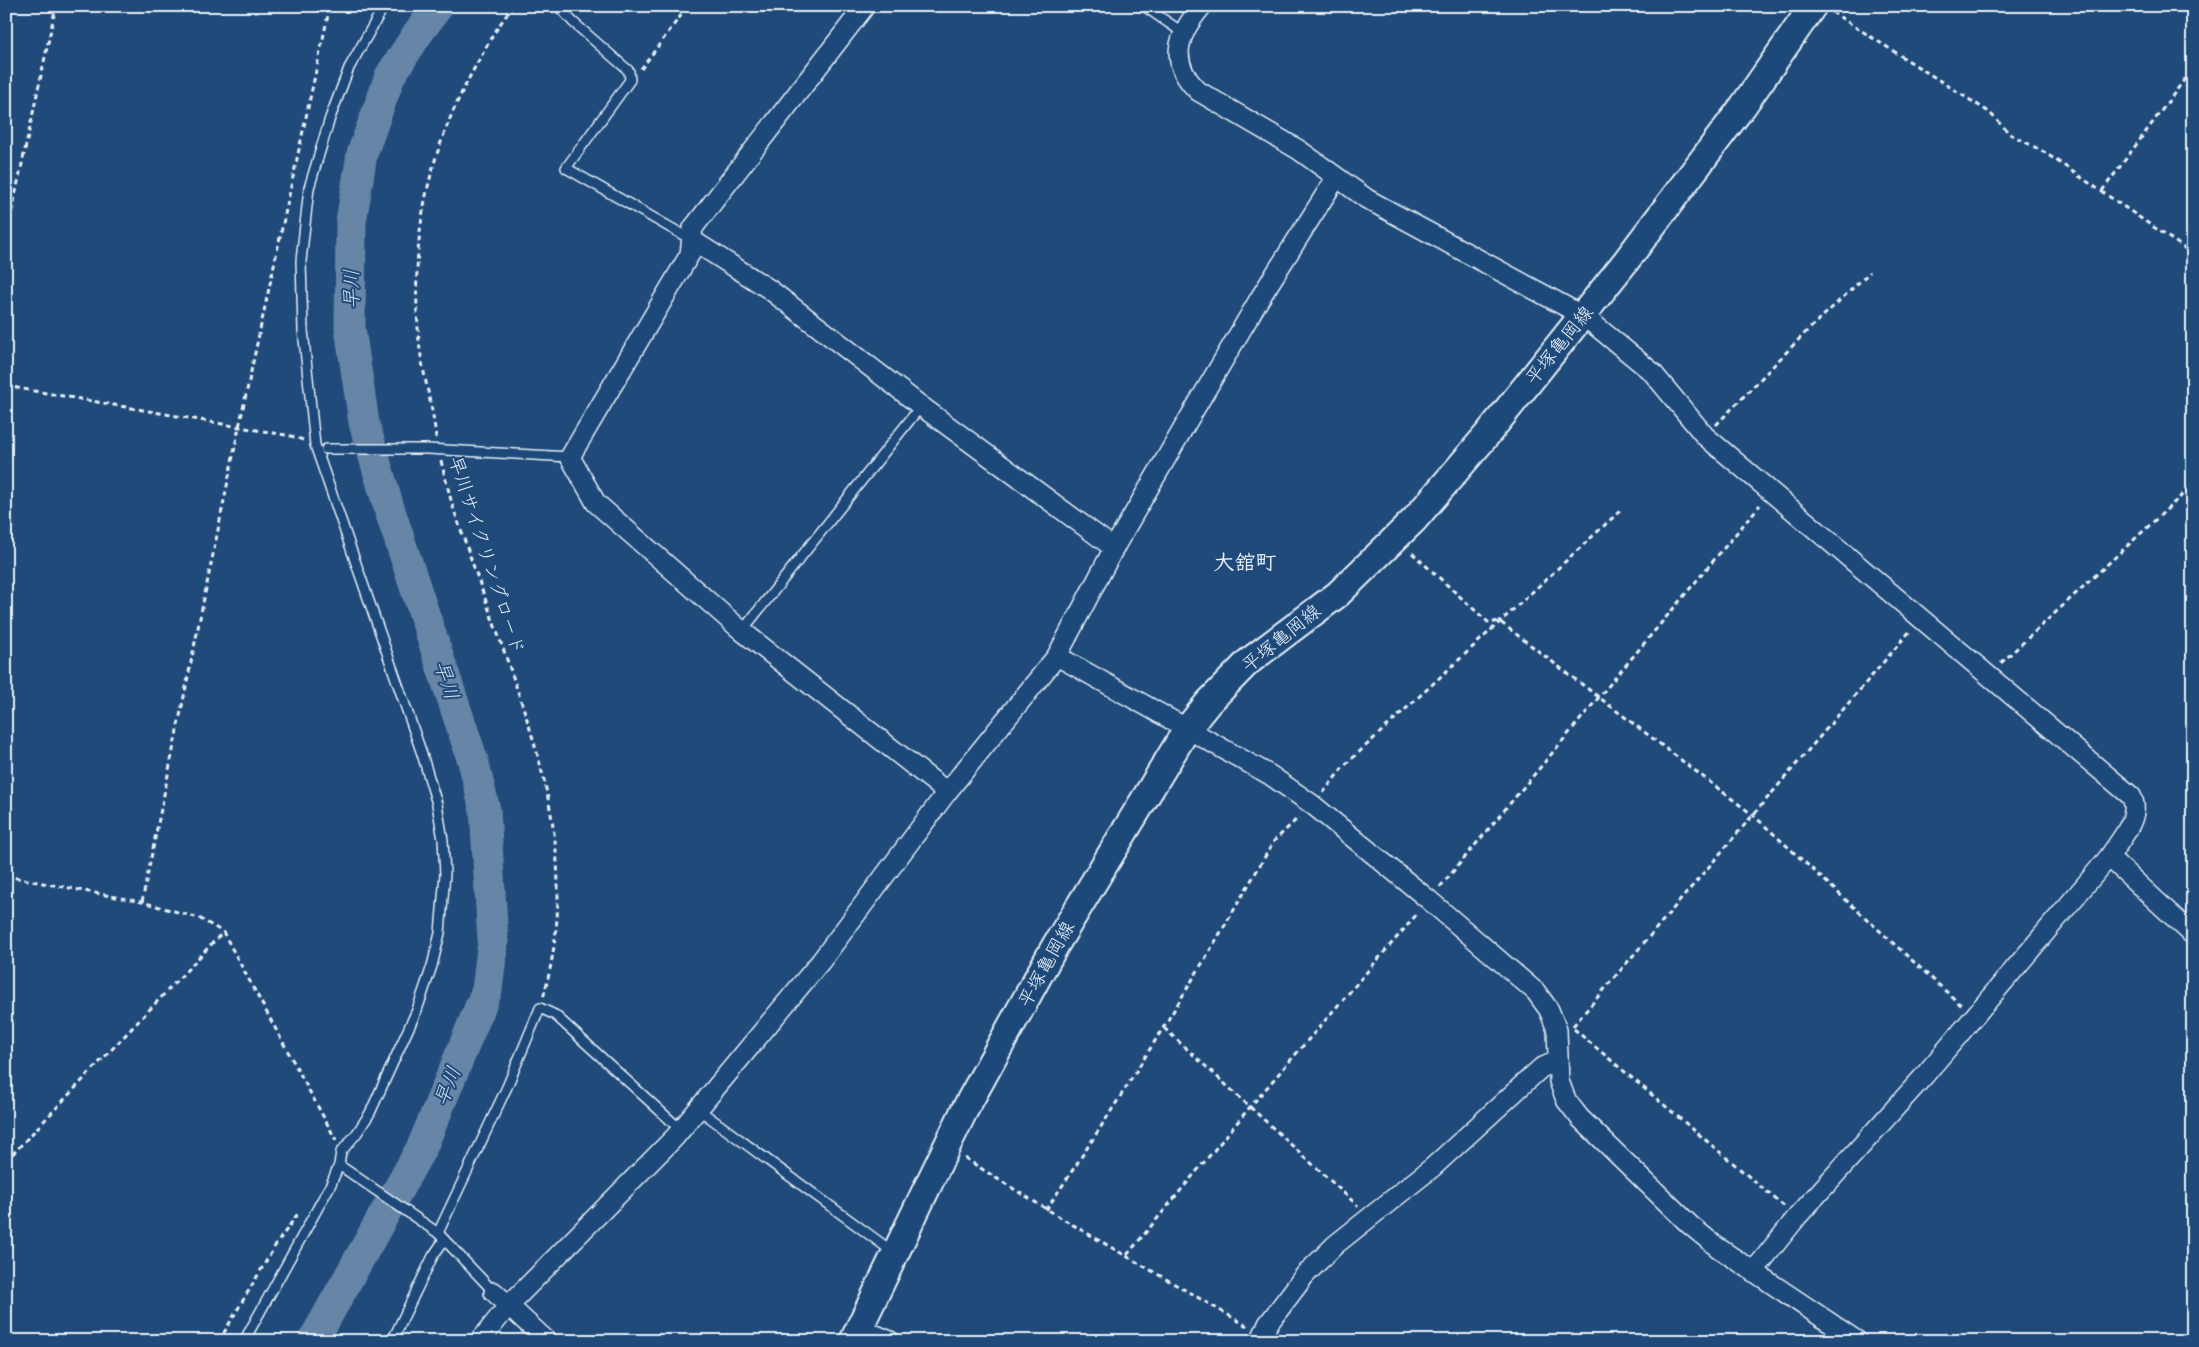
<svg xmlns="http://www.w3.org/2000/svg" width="2199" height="1347" viewBox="0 0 2199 1347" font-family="Itim,'Klee One',sans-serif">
<rect width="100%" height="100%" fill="#1f4a7a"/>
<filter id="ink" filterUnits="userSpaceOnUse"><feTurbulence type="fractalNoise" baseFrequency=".02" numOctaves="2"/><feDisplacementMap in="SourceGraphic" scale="10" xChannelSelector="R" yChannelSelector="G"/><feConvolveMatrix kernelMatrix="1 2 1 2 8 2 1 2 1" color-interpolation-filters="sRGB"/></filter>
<g filter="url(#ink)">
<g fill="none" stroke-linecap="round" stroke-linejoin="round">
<polyline stroke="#6685a7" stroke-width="31" points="313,1341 422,1147 487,990 493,941 485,810 473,761 389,508 364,423 350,328 351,222 362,154 390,76 418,33 438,6"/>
<defs>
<g id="service">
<polyline points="558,6 573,22 629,71 630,80 566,168 692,240"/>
<polyline points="1144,6 1176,28 1184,30"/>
<polyline points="326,449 428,449 570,457"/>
<polyline points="742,631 921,406"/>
<polyline points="698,1109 893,1252"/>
<polyline points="339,1165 438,1233 494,1292"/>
<polyline points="438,1233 507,1087 540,1008 555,1015 681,1130"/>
<polyline points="244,1341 331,1184 339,1165 341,1152 357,1133 370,1113 417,1010 432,966 440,933 445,874 443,840 437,804 422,754 315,445 303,330 301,261 309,188 330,118 349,68 384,6"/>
<polyline points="392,1341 433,1256 444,1240"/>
</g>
<g id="minor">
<polyline points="865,6 693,228 690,254 570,457 596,503 742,631 947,792"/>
<path d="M1202,6C1177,35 1168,62 1198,91L1299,150L1367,199L1585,317L1652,372L1705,436L2131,796C2143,816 2119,841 2109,857L1924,1076L1797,1217L1753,1272"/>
<polyline points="692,240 769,289 921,406 1114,548"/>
<polyline points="1057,656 1270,775 1313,805 1429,900 1536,992 1549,1010 1557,1030 1559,1081 1566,1100 1580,1118 1690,1225 1717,1247 1857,1341"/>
<polyline points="2109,857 2193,935"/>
<polyline points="494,1292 547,1341"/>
<polyline points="859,1328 890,1341"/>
<polyline points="480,1341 508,1306 675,1137 821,961 947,792 1057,656 1114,548 1187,422 1260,298 1336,178"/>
<polyline points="1260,1341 1268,1324 1305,1275 1335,1245 1433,1167 1541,1068 1557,1061"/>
</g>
<polyline id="secondary" points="853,1341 963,1113 1055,946 1187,729 1208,703 1248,662 1338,594 1414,520 1486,436 1626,261 1743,106 1813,6"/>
</defs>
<use href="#service" stroke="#e8f1f8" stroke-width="12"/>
<use href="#minor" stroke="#e8f1f8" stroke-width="22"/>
<use href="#secondary" stroke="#e8f1f8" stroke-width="30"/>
<g stroke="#e8f1f8" stroke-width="3" stroke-dasharray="5 4" stroke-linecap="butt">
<polyline points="1832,12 1989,112 2010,134 2044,152 2193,254"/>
<polyline points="641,69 688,6"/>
<polyline points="2102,191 2193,68"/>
<polyline points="6,238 56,6"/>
<polyline points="6,386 291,436 303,440"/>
<polyline points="1716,425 1805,333 1870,272"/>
<path d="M436,438C433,405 422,373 419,341C410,239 426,156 475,67C487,46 498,24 514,6"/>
<path d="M441,461L452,504C469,554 487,604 505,654C546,771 578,873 543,998"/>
<polyline points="1412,553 1489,623 1499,621 1753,815 1962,1006"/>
<polyline points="2001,663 2193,485"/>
<polyline points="1323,793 1344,766 1621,510"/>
<polyline points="6,876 142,902 199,918 223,932 336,1140"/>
<polyline points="1440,887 1760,505"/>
<polyline points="142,902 239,427 330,6"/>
<polyline points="1573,1026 1910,631"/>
<polyline points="1164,1028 1358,1206"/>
<polyline points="1574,1029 1785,1207"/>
<path d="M965,1158C1057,1218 1153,1271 1247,1326"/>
<polyline points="6,1161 223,932"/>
<path d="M1046,1210C1127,1090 1202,966 1274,841L1299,817"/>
<polyline points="1127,1255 1250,1107 1418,913"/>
<polyline points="219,1341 275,1246 299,1212"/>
</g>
<use href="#service" stroke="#1f4a7a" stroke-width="9"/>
<use href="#minor" stroke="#1f4a7a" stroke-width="19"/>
<use href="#secondary" stroke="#1f4a7a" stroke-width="26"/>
</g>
</g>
<g text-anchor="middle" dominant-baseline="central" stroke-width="4" stroke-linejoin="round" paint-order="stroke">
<g font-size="19" fill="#e8f1f8" stroke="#1f4a7a">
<text transform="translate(1559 345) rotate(-51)">平塚亀岡線</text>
<text transform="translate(487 555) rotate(72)">早川サイクリングロード</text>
<text transform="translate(1281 638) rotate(-39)">平塚亀岡線</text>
<text transform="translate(1046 964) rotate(-61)">平塚亀岡線</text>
</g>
<g font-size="20" font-style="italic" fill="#d4e1ec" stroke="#1f4a7a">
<text transform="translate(351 289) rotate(-90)">早川</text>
<text transform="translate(447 680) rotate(72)">早川</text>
<text transform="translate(447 1086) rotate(-68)">早川</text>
</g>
<g font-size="21" font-weight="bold" fill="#e8f1f8" stroke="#1f4a7a">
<text x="1245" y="561">大舘町</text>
</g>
</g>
<rect width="2199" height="1347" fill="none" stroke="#1f4a7a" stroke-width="25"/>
<rect x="12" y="12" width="2174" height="1322" fill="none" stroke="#e8f1f8" stroke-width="2" filter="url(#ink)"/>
</svg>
